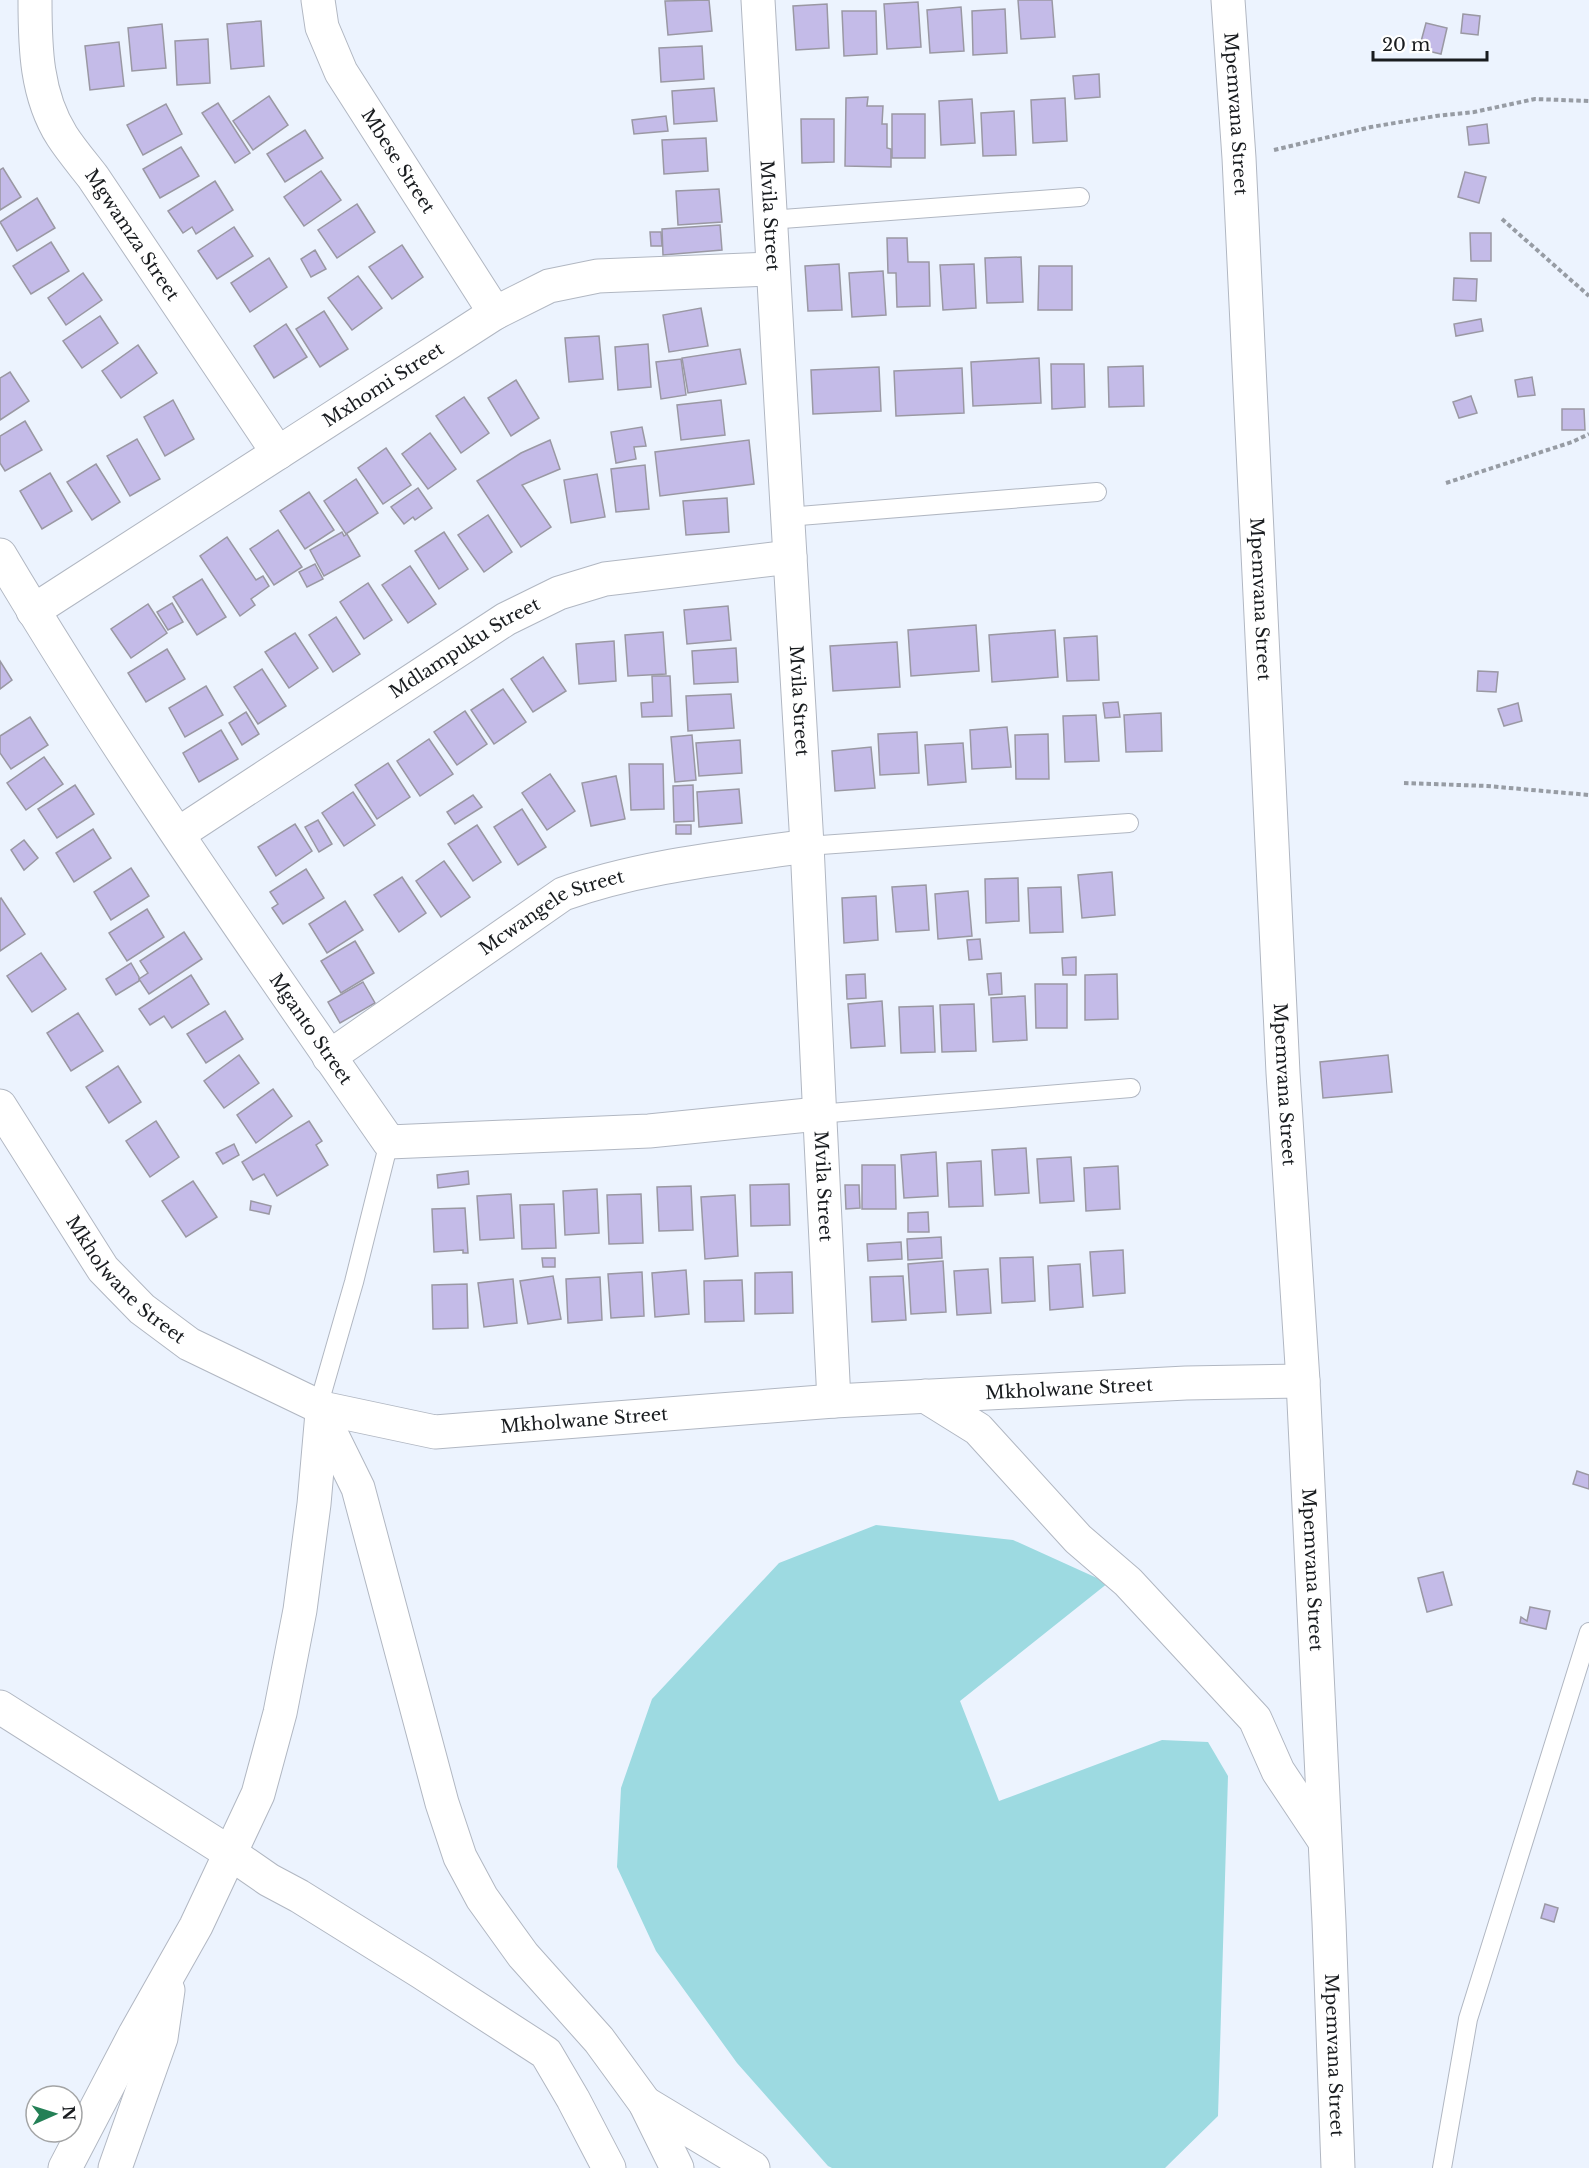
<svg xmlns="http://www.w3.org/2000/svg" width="1589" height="2168" viewBox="0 0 1589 2168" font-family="'Libre Baskerville',serif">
<rect width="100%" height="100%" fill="#ecf3fe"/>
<polygon fill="#9ddae1" points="876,1525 1013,1540 1108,1583 960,1701 999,1801 1162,1740 1208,1742 1228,1776 1218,2116 1165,2168 832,2168 828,2166 737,2063 656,1951 617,1867 621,1788 652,1699 779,1563"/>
<g fill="#c4bbe8" stroke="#9a98a3" stroke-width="1.5">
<polygon points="709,0 712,31 668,35 665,1"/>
<polygon points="1018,0 1052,0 1055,37 1021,39"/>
<polygon points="918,2 921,47 887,49 884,4"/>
<polygon points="827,4 829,48 796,50 793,6"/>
<polygon points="961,7 964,51 930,53 927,10"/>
<polygon points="1005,9 1007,53 973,55 972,11"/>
<polygon points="842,11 876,11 877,54 844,56"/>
<polygon points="1463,14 1480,16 1478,35 1461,33"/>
<polygon points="261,21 264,66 231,69 227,24"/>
<polygon points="1426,23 1447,28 1441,54 1419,49"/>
<polygon points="162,24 166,68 132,71 128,28"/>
<polygon points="208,39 210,83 177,85 175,41"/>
<polygon points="119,42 124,86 90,90 85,46"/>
<polygon points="702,46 704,79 661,82 659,48"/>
<polygon points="1099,74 1100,97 1075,99 1073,76"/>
<polygon points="714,88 717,121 674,124 672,91"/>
<polygon points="269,96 288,125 253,150 233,121"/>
<polygon points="868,97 867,106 883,106 882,124 887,124 887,148 891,149 891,167 845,166 846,98"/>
<polygon points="1065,98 1067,141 1033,143 1031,100"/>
<polygon points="972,99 975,143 941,145 939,101"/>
<polygon points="218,103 250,153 235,163 202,113"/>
<polygon points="166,104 182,134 143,155 127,125"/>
<polygon points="1014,111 1016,155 983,156 981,113"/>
<rect x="892" y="114" width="33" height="44"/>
<polygon points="666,116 668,131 634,134 632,120"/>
<polygon points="801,119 834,119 834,162 802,163"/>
<polygon points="1487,124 1489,143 1469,145 1467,127"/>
<polygon points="305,130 323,158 285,182 267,154"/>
<polygon points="706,138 708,171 664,174 662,140"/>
<polygon points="181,147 199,176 160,198 143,169"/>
<polygon points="3,168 21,197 0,210 0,170"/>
<polygon points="321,171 341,200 304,226 284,197"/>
<polygon points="1465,172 1486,177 1479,203 1458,197"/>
<polygon points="215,181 233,210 196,234 192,227 183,233 168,211"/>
<polygon points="719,189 722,222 678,225 676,191"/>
<polygon points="37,198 55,228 17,251 0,222"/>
<polygon points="357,204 375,232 337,258 318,230"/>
<polygon points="720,225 722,250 663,255 662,229"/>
<polygon points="234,227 253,256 217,279 198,251"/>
<polygon points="650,232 661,232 662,246 651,246"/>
<polygon points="1470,233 1491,233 1491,261 1471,261"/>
<polygon points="887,238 907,238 908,262 929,262 930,306 897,307 896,273 888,273"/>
<polygon points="51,242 69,271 31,294 13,266"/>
<polygon points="402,245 423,277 392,299 369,267"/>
<polygon points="315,250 326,269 311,277 301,259"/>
<polygon points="1021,257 1023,302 987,303 985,258"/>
<polygon points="269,258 287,287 250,312 231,283"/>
<polygon points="839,264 842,310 808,311 805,266"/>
<polygon points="974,264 976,308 943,310 940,265"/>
<polygon points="1039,266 1072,266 1072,310 1038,310"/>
<polygon points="883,271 886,315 852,317 849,273"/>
<polygon points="83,273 102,300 66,325 48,298"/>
<polygon points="358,276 382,308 352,330 328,298"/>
<polygon points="1454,278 1477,279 1476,301 1453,300"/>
<polygon points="701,308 708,346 669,352 663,315"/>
<polygon points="324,311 348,349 320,367 296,329"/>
<polygon points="100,316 118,343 82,368 63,341"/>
<polygon points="1481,319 1483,331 1456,336 1454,324"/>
<polygon points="286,324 307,357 274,378 254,346"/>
<polygon points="599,336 603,379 569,382 565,338"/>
<polygon points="648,344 651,387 618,390 615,347"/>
<polygon points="138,345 157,373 121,398 102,371"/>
<polygon points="740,349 746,384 688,393 682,358"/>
<polygon points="1039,358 1041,403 973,406 971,362"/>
<polygon points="681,359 686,395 661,399 656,362"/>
<polygon points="1051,364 1084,364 1085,407 1052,409"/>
<polygon points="1143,366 1144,406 1109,407 1108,367"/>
<polygon points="879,367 881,411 813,414 811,370"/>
<polygon points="962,368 964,413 896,416 894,371"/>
<polygon points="10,372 29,401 0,420 0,378"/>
<polygon points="1532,377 1535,395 1518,397 1515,380"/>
<polygon points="516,380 539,418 511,436 488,398"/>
<polygon points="1471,396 1477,413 1459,418 1453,402"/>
<polygon points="464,397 489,433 461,453 436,416"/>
<polygon points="173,400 194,439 165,456 144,417"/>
<polygon points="721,400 725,435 681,440 677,405"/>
<polygon points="1562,409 1584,409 1585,430 1562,430"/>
<polygon points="25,421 42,450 5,471 0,463 0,436"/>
<polygon points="642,427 646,446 634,447 636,459 616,463 611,432"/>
<polygon points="430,433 456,469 428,489 402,454"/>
<polygon points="137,439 160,479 130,496 107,456"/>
<polygon points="550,440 560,469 522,485 551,527 521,547 477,481 521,453"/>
<polygon points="749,440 754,484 660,496 655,452"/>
<polygon points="386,448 411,485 383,504 358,468"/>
<polygon points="96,464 120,502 92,520 67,482"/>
<polygon points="645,465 649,509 616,512 611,469"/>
<polygon points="50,473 72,511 42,529 20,491"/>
<polygon points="597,474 605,517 571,523 564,480"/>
<polygon points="356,479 378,513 346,534 324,501"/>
<polygon points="418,488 432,508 415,520 413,517 404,524 391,507"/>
<polygon points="309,492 334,530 305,549 280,511"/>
<polygon points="727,498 729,532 686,535 683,501"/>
<polygon points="488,515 512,552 484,572 458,535"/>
<polygon points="278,530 302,567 274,585 250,549"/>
<polygon points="342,532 344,536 347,534 360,556 324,576 310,550"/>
<polygon points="444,532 468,569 439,589 415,551"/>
<polygon points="227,537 256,580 263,576 269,586 251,599 255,605 240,616 200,556"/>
<polygon points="315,564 323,579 307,587 299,572"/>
<polygon points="410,566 436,604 408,623 382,585"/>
<polygon points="202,579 226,617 197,635 173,597"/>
<polygon points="368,583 392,620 364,639 340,602"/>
<polygon points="172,603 183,622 168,630 157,612"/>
<polygon points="148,604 167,633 131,658 111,629"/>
<polygon points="728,606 731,640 687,644 684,610"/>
<polygon points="336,617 360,654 333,672 309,635"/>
<polygon points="976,625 979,671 911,676 908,630"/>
<polygon points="1055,630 1058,677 992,682 989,635"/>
<polygon points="663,632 666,674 628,676 625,635"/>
<polygon points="295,633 318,668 289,688 265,652"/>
<polygon points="1097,636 1099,680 1067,681 1064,638"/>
<polygon points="614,641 616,681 579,684 576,644"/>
<polygon points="897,642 900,687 833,691 830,646"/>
<polygon points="736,648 738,682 694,684 692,651"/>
<polygon points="167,649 185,679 146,702 128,673"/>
<polygon points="543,657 566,691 533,712 511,679"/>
<polygon points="0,661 12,680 0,689"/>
<polygon points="262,669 286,706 258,724 234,687"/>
<polygon points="1478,671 1498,672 1496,692 1477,691"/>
<polygon points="652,676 670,676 672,716 642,717 641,703 653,702"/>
<polygon points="206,686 223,715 185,737 169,708"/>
<polygon points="503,689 526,722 494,744 471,710"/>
<polygon points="731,694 734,728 688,731 686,696"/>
<polygon points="1118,702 1120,717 1105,718 1103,703"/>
<polygon points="1518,703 1522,721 1504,726 1498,709"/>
<polygon points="465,711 487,744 457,765 434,732"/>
<polygon points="246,712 259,734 242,745 229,723"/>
<polygon points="1161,713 1162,751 1126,752 1124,715"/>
<polygon points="1096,715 1099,761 1065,762 1063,716"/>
<polygon points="30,717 48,745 11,769 0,753 0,736"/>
<polygon points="1007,727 1011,767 972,769 970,730"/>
<polygon points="221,730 238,759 199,782 183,753"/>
<polygon points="917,732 919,773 880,775 878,734"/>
<polygon points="1048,734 1049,779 1016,779 1015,735"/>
<polygon points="692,735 696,780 675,782 671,737"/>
<polygon points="429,739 453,774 420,796 397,761"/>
<polygon points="740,740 742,773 699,776 696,743"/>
<polygon points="963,743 966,782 928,785 925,745"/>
<polygon points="871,747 875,788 835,791 832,751"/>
<polygon points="44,757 63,784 26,810 7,783"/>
<polygon points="388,763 410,797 377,819 355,785"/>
<polygon points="629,764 663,764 664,809 631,810"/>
<polygon points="550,774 575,811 547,830 522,793"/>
<polygon points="616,776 625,819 591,826 582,783"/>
<polygon points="75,785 94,814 57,838 38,809"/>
<polygon points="693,785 694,821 674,822 673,786"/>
<polygon points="739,789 742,823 699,827 697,792"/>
<polygon points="353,792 375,825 344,846 322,813"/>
<polygon points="473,795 482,807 455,824 447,812"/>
<polygon points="522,809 546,847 518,865 494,827"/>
<polygon points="318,820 332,844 319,852 305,827"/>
<polygon points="295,824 312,851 276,876 258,847"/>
<polygon points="477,825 501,862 473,881 448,844"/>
<rect x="676" y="825" width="15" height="9"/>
<polygon points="93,829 111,858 74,882 56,853"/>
<polygon points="24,840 38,858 24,870 11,850"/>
<polygon points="444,861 470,897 441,917 416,881"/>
<polygon points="131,868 149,896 111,920 94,892"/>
<polygon points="306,869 324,898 283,924 272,908 278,904 270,892"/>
<polygon points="1112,872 1115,915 1082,918 1078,875"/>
<polygon points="402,877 426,913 399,932 374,895"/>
<polygon points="1018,878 1019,921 986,923 985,879"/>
<polygon points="926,885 929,930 896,932 892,887"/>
<polygon points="1061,887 1063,932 1030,933 1028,888"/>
<polygon points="968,891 972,936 938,939 935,894"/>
<polygon points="876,896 878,940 844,943 842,898"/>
<polygon points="1,898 25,934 0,951 0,899"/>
<polygon points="345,901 363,930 327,953 309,924"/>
<polygon points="147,909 164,937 127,961 109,933"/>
<polygon points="184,932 202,959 149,994 139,979 148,973 140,961"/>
<polygon points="980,939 982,959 969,960 967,940"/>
<polygon points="355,941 374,973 341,993 321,961"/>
<polygon points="41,953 66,989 32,1012 7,976"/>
<polygon points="1076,957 1076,975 1063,975 1062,958"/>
<polygon points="131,963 139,977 139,981 116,995 106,979"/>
<polygon points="1001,973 1002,994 989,995 987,974"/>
<polygon points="865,974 866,998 847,999 846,975"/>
<polygon points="1117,974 1118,1019 1085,1020 1085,975"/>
<polygon points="191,975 209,1004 172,1028 164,1016 150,1025 139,1009"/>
<polygon points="363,982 375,1003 340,1023 328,1002"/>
<polygon points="1035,984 1067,984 1067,1028 1036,1028"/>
<polygon points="1025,996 1027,1040 993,1042 991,998"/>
<polygon points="882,1001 885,1046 851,1048 848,1004"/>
<polygon points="974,1004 976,1051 942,1052 940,1005"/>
<polygon points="933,1006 935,1052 901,1053 899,1007"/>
<polygon points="225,1011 243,1039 206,1063 187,1034"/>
<polygon points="78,1013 103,1051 71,1071 47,1033"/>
<polygon points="239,1055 259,1083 224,1108 204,1081"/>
<polygon points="1388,1055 1392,1092 1323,1098 1320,1062"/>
<polygon points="118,1066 141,1102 109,1123 86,1087"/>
<polygon points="273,1089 292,1116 256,1143 237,1115"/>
<polygon points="156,1121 179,1157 150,1177 126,1141"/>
<polygon points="309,1121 322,1141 316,1145 328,1165 277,1196 264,1174 253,1180 242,1162"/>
<polygon points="234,1144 239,1155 223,1164 216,1153"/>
<polygon points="1026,1148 1029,1193 995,1195 992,1150"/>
<polygon points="936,1152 938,1196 904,1198 901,1155"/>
<polygon points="1071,1157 1074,1201 1040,1203 1037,1159"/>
<polygon points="981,1161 983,1206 949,1207 947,1163"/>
<polygon points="862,1165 895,1165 896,1209 862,1209"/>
<polygon points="1118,1166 1120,1209 1086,1211 1084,1168"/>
<polygon points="468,1171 469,1184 438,1188 437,1175"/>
<polygon points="193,1181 217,1217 186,1237 162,1201"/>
<polygon points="789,1184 790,1225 751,1226 750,1185"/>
<polygon points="845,1185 859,1185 860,1208 846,1209"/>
<polygon points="691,1186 693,1230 659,1231 657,1187"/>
<polygon points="597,1189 599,1233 565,1235 563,1191"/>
<polygon points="511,1194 514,1238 480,1240 477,1196"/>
<polygon points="641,1194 643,1243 609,1244 607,1195"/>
<polygon points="735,1195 738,1256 705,1259 701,1197"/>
<polygon points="251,1201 271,1206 269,1214 250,1210"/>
<polygon points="554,1204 556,1248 522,1249 520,1205"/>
<polygon points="465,1208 468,1253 463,1253 463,1250 434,1252 432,1209"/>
<polygon points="928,1212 929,1232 908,1232 908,1213"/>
<polygon points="941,1237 942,1258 908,1260 907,1239"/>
<polygon points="901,1242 902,1259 868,1261 867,1244"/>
<polygon points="1123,1250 1125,1293 1093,1296 1090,1252"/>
<polygon points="1033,1257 1035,1301 1002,1303 1000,1258"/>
<polygon points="542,1258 555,1258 555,1267 543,1267"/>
<polygon points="943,1261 946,1312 911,1314 908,1264"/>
<polygon points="1080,1264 1083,1307 1050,1310 1048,1266"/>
<polygon points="988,1269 991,1313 957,1315 954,1271"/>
<polygon points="686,1270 689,1314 655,1317 652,1273"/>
<polygon points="642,1272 644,1316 611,1318 608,1274"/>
<polygon points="792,1272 793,1313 755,1314 755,1273"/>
<polygon points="553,1276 561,1319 528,1324 520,1281"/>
<polygon points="903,1276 906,1320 872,1322 870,1277"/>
<polygon points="600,1277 602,1320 568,1323 566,1279"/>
<polygon points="513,1279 517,1323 484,1327 478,1283"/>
<polygon points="742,1280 744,1321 705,1322 704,1281"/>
<polygon points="467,1284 468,1328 433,1329 432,1285"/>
<polygon points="1577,1471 1589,1475 1589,1489 1573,1484"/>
<polygon points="1443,1572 1452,1605 1427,1612 1418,1578"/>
<polygon points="1530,1607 1550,1611 1546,1629 1520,1623 1521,1617 1527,1621"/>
<polygon points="1545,1904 1558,1908 1554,1922 1541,1918"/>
</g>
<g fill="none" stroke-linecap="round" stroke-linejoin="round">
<defs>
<g id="service">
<polyline points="769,220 1080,197"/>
<polyline points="787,517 1097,492"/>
<polyline points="807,846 1129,823"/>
<polyline points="818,1114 1131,1088"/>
<polyline points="318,1407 354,1282 389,1142"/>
<polyline points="1442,2168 1468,2019 1589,1632"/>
</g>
<g id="minor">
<path id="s1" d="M35,0C35,47 36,95 62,136C71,150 83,164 93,177L278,453"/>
<path id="s2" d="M318,0L322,27L341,72L495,313"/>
<path id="s3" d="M758,0C772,282 792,563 807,845C816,1030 824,1216 834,1401"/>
<path id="s4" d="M1228,0L1239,158L1283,1073L1303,1381L1329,1922L1338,2168"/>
<path id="s5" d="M0,555C120,757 255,949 389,1142L649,1131L818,1114"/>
<path id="s6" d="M33,611L495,313L549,286L598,276L771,269"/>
<path id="s7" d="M178,834L506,619L559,593L605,579L790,557"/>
<path id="s8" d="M329,1057L563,894C641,866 725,858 807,846"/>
<path id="s9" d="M0,1106L103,1269L142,1309L189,1344L322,1408L435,1432L834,1401L1186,1383L1303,1381"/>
<polyline points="925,1396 978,1429 1078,1539 1128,1582 1255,1719 1278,1771 1324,1840"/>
<polyline points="322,1415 358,1488 442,1803 460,1857 482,1898 523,1955 599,2040 645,2103 677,2168"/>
<polyline points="0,1707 230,1853 269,1880 299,1896 421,1972 546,2053 573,2099 609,2168"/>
<polyline points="645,2103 753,2168"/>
<polyline points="65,2168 135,2034 196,1926 258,1794 280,1713 300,1610 314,1504 322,1413"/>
<polyline points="115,2168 161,2038 168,1990"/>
</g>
</defs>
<use href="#service" stroke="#b1b7c2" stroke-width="20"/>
<use href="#minor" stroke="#b1b7c2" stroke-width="35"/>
<g stroke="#979ca4" stroke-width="4" stroke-dasharray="4.5 3" stroke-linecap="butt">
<polyline points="1274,150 1371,127 1436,116 1474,112 1535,99 1589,101"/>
<polyline points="1502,219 1589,296"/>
<polyline points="1446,483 1572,442 1589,434"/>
<polyline points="1404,783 1487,786 1589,795"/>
</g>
<use href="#service" stroke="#fff" stroke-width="18"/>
<use href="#minor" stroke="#fff" stroke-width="33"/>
</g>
<g text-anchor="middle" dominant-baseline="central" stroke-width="6" stroke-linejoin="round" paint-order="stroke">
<g font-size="18" fill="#191c1f" stroke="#fff">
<text stroke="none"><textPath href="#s4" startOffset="114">Mpemvana Street</textPath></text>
<text stroke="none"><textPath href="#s2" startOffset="182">Mbese Street</textPath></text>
<text stroke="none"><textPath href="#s3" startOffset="216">Mvila Street</textPath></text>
<text stroke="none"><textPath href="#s1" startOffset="262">Mgwamza Street</textPath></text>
<text stroke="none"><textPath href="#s6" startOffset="417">Mxhomi Street</textPath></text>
<text stroke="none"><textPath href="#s4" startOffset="600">Mpemvana Street</textPath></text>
<text stroke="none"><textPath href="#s7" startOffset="342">Mdlampuku Street</textPath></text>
<text stroke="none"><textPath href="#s3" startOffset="702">Mvila Street</textPath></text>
<text stroke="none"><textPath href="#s8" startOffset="267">Mcwangele Street</textPath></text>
<text stroke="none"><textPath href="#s5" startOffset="567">Mganto Street</textPath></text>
<text stroke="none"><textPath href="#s4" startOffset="1086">Mpemvana Street</textPath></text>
<text stroke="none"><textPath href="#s3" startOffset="1188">Mvila Street</textPath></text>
<text stroke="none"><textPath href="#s9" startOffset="216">Mkholwane Street</textPath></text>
<text stroke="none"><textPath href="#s9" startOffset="1206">Mkholwane Street</textPath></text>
<text stroke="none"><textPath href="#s9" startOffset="720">Mkholwane Street</textPath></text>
<text stroke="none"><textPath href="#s4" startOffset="1572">Mpemvana Street</textPath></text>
<text stroke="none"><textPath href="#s4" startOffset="2058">Mpemvana Street</textPath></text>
</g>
</g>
<g transform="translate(54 2114) rotate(87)"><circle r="28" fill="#ffffff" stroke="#a3a4a5" stroke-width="1.5"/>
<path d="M0-4.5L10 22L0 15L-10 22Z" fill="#248056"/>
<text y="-9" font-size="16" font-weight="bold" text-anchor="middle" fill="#191c1f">N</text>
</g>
<path d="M1373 51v9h114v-9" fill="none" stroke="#191c1f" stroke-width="3"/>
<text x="1382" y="51" font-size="18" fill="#191c1f" stroke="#ffffff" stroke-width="4.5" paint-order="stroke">20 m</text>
</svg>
